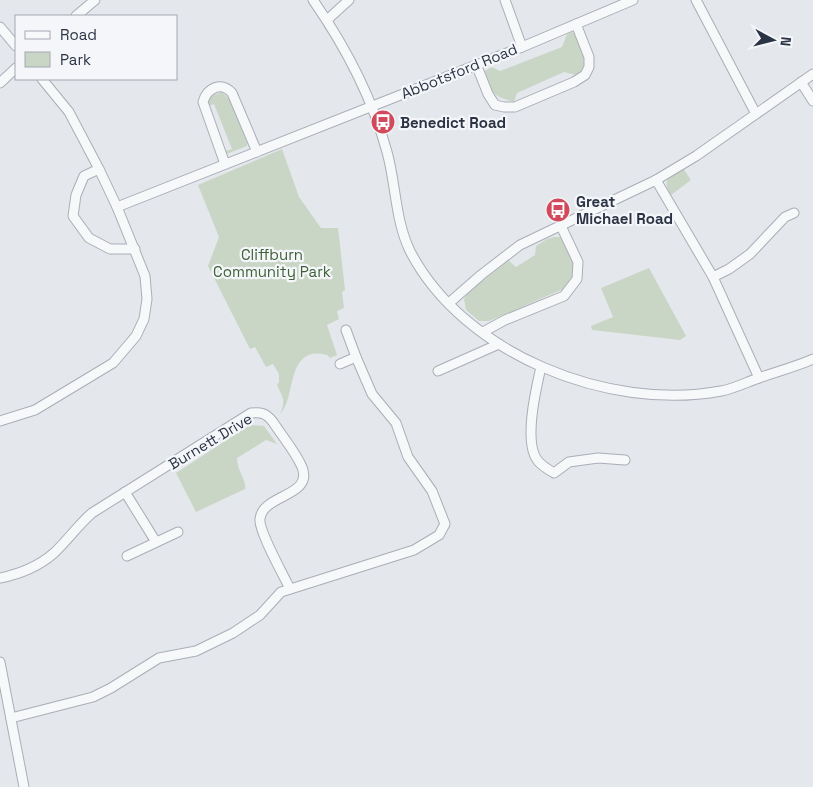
<svg xmlns="http://www.w3.org/2000/svg" width="813" height="787" viewBox="0 0 813 787" font-family="'Space Grotesk',sans-serif">
<rect width="100%" height="100%" fill="#e4e7ec"/>
<g fill="#c9d6c5">
<path d="M572,32C583,38 584,54 587,66L580,76L564,72L517,93L514,102C492,96 490,92 485,71L492,67L500,71L562,47L567,34Z"/>
<polygon points="222,92 230,100 247,143 247,146 224,155 223,152 232,149 214,104 206,107 211,96"/>
<path d="M282,149L299,197L321,228H338L345,290L342,292L344,308L337,311L339,319L327,325L337,355L330,358L327,355C323,354 316,353 312,354C287,360 295,399 280,414C286,401 283,398 277,385L279,382V374L273,364L266,367L255,347L250,349L208,266L219,237L198,185Z"/>
<path d="M683,168L691,180L671,195C661,179 670,175 683,168Z"/>
<polygon points="554,237 560,237 564,240 577,270 568,287 489,321 479,321 466,310 464,299 469,291 509,261 516,267 535,255 536,246 547,239"/>
<polygon points="649,268 686,336 680,340 592,330 591,326 613,317 601,288"/>
<path d="M250,425L264,426L277,444L266,440L237,458C237,471 247,481 245,489L196,512L176,473Z"/>
</g>
<g fill="none" stroke-linecap="round" stroke-linejoin="round">
<defs>
<g id="minor">
<path d="M313,0C345,46 372,97 387,152C396,184 395,220 410,251C463,354 609,412 721,391C733,389 745,383 756,379C775,372 795,367 813,359"/>
<polyline points="505,0 522,47"/>
<polyline points="696,0 756,114"/>
<polyline points="76,16 95,0"/>
<polyline points="327,20 349,0"/>
<polyline points="0,27 16,46"/>
<polyline points="476,64 488,94 495,105 504,107 515,107 574,82 585,75 589,67 589,57 576,24"/>
<polyline points="801,82 813,101"/>
<polyline points="0,83 16,68"/>
<path d="M225,164L203,102C207,88 221,81 232,93L257,152"/>
<polyline points="99,169 84,176 76,195 73,216 89,238 110,249 135,249"/>
<polyline points="656,180 713,277 759,378"/>
<polyline points="117,207 522,47 633,0"/>
<polyline points="713,277 729,269 750,254 785,217 794,213"/>
<polyline points="449,303 481,275 520,245 656,180 696,156 813,74"/>
<polyline points="483,332 505,320 564,296 577,279 578,262 561,226"/>
<polyline points="340,364 356,357"/>
<path d="M541,367C536,389 523,443 538,461C542,466 549,470 554,473L569,462L598,458L625,460"/>
<polyline points="438,371 499,344"/>
<polyline points="0,421 35,410 113,363 136,336 144,319 147,299 145,276 117,207 99,169 69,112 42,79"/>
<polyline points="125,492 156,542"/>
<polyline points="127,556 178,532"/>
<path d="M0,578C20,574 38,567 54,553C68,540 78,525 92,513L251,413C261,412 266,413 273,422C282,436 295,451 302,467C314,497 262,494 260,519C258,530 284,576 290,589"/>
<polyline points="0,662 24,787"/>
<polyline points="11,718 93,697 111,688 159,658 196,651 233,633 260,615 281,592 414,550 439,535 445,524 432,491 408,457 396,423 372,394 356,357 346,330"/>
</g>
</defs>
<use href="#minor" stroke="#a9aeb7" stroke-width="11"/>
<use href="#minor" stroke="#f7f8fa" stroke-width="9"/>
</g>
<defs>
<symbol id="bus-disc" viewBox="-11 -11 22 22"><circle r="9.5" fill="#d1495b" stroke="#f4f6f9"/><path d="M-5-6H5V4H4V6H2V4H-2V6H-4V4H-5ZM-3.5-4V0h7V-4ZM-3.5 1.2v1.5H-2V1.2ZM2 1.2v1.5H3.5V1.2Z" fill="#fff"/></symbol>
</defs>
<g fill-rule="evenodd">
<use href="#bus-disc" x="369" y="108" width="28" height="28"/>
<use href="#bus-disc" x="544" y="196" width="28" height="28"/>
</g>
<g text-anchor="middle" dominant-baseline="central" stroke-width="4.5" stroke-linejoin="round" paint-order="stroke">
<g font-size="15" fill="#2b3445" stroke="#f4f6f9">
<text transform="translate(459 71) rotate(-22)">Abbotsford Road</text>
<text transform="translate(210 441) rotate(-31)">Burnett Drive</text>
</g>
<g font-size="15" font-weight="bold" fill="#2b3445" stroke="#f4f6f9" text-anchor="start">
<text x="400" y="122">Benedict Road</text>
<text x="576" y="201">Great<tspan x="576" dy="17">Michael Road</tspan></text>
</g>
<g font-size="15" fill="#3f6138" stroke="#f4f6f9">
<text x="272" y="254">Cliffburn<tspan x="272" dy="17">Community Park</tspan></text>
</g>
</g>
<rect x="15" y="15" width="162" height="65" fill="#f4f6f9" stroke="#a4a8b1"/>
<rect x="25" y="31" width="25" height="8" fill="#f7f8fa" stroke="#a4a8b1"/>
<text x="60" y="40" font-size="15" fill="#2b3445">Road</text>
<rect x="25" y="52" width="25" height="15" fill="#c9d6c5" stroke="#a4a8b1"/>
<text x="60" y="65" font-size="15" fill="#2b3445">Park</text>
<g transform="translate(773 40) rotate(97)" stroke="#f4f6f9" stroke-width="4" paint-order="stroke">
<path d="M0-4L9 19L0 12L-9 19Z" fill="#2b3445"/>
<text y="-8" font-size="14" font-weight="bold" text-anchor="middle" fill="#2b3445">N</text>
</g>
</svg>
